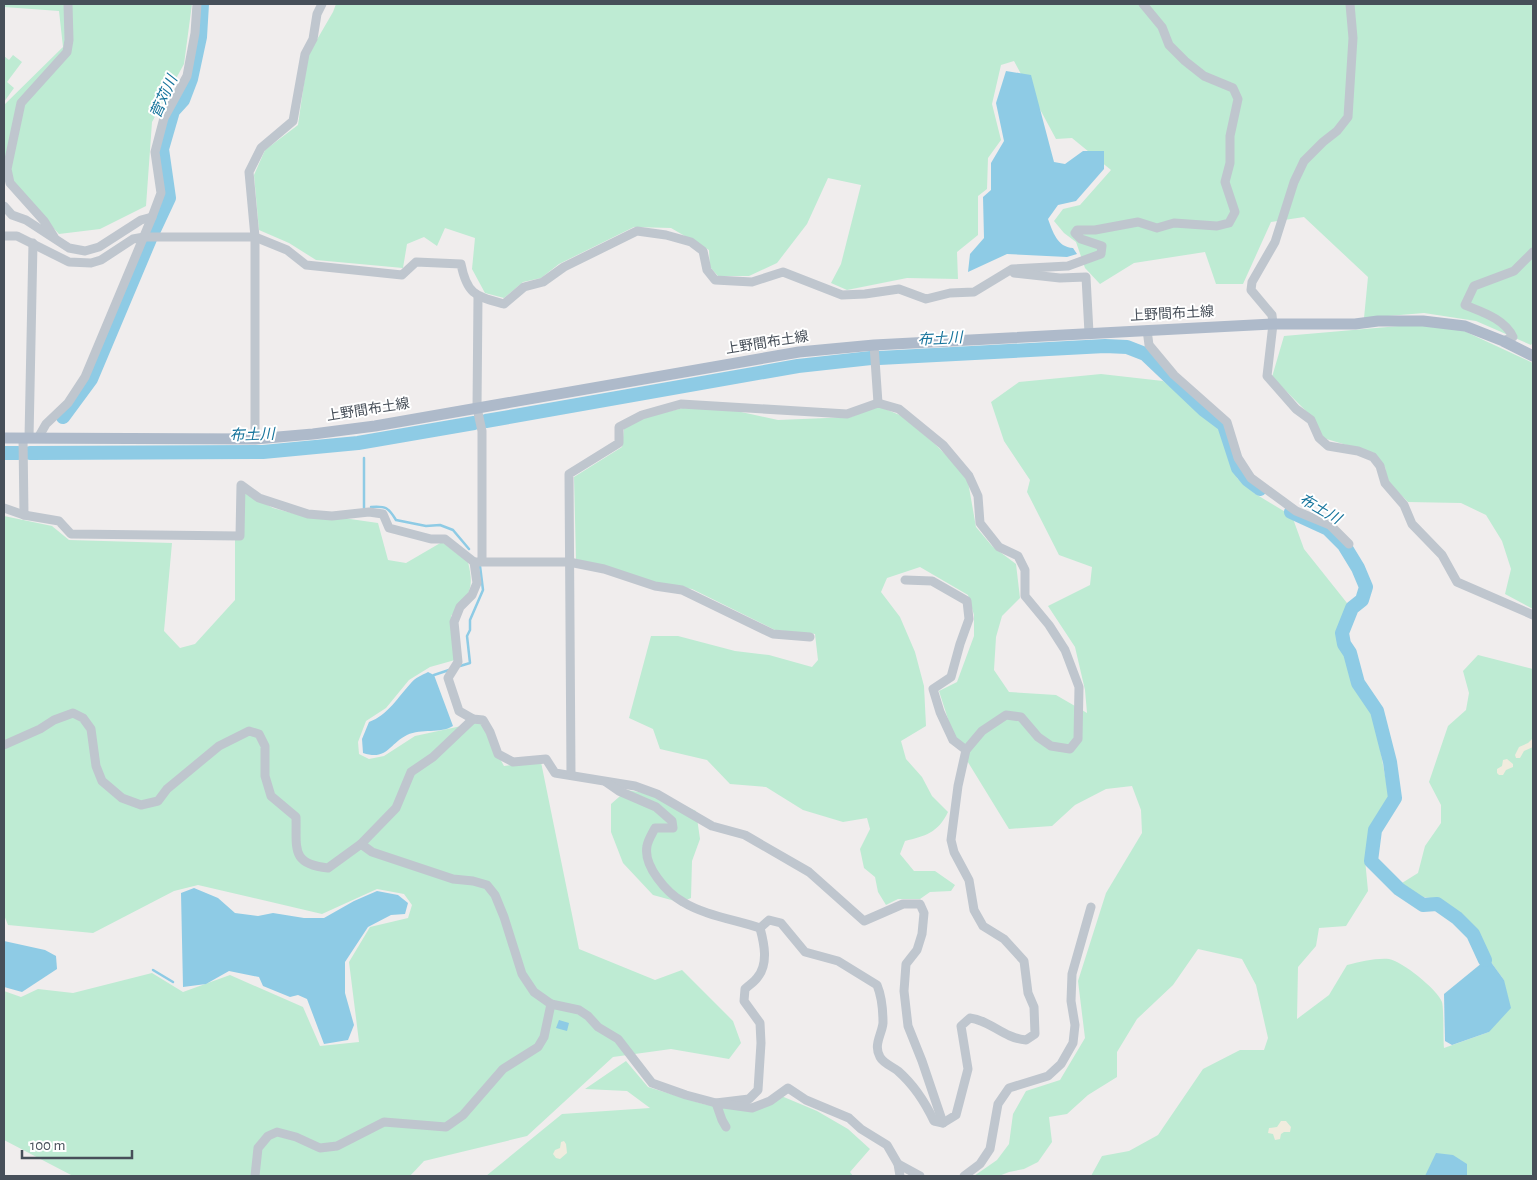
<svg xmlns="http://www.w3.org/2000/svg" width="1537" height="1180" viewBox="0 0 1537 1180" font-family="'Alegreya Sans','Noto Sans JP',sans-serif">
<rect width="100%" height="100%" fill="#f0eded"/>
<g fill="#beebd3">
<polygon points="4,4 192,4 184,64 152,122 146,206 100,229 59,234 4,175 4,105 63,47 59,11 4,7"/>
<polygon points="336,4 1533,4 1533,342 1531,345 1476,321 1424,313 1364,318 1368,277 1304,217 1271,222 1243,284 1216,284 1205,252 1134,263 1100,284 1085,268 1076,242 1064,233 1054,221 1063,209 1080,205 1111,170 1072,138 1056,139 1014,61 1001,65 992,104 1001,140 988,158 987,189 978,196 978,235 957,252 958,279 907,278 847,290 831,283 841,264 861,185 828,178 807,224 777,263 749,276 718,276 710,267 709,250 671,228 634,227 559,264 541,278 523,282 504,298 485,293 472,269 475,238 445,228 437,246 424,237 407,244 403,268 316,260 289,243 259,230 254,175 265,150 298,125 308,55 333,12"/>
<polygon points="13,55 22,62 7,82 14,88 4,102 4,56 9,60"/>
<polygon points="1422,324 1464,331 1533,363 1533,609 1505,594 1511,569 1502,541 1486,515 1461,503 1408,502 1388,482 1385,467 1374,453 1323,438 1312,417 1272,377 1284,336"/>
<path d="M1101,374L1163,381L1219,426L1237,478L1254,493L1292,516L1304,549L1347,603L1339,632L1353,682L1374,716L1389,797L1371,827L1365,859L1368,891L1346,926L1319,928L1316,946L1298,967L1297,1019L1329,995L1347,965C1360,962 1375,958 1389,959C1402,961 1438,990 1442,1002C1444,1010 1443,1038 1444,1048L1489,1032L1504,980L1488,958L1472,924L1440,899L1421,897L1402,883L1418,873L1425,846L1441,823V805L1429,782L1448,726L1466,710L1469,693L1463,671L1478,655L1533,669V1176H1091L1102,1156L1129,1151L1158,1135L1203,1069L1240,1050H1264L1268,1038L1256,985L1242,959L1198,949L1173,985L1137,1019L1117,1052V1077L1088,1095L1067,1114L1049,1117L1052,1142L1038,1162L1024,1169L1009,1172L999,1176H974L997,1160L1009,1144L1013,1114L1026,1091L1060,1080L1085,1038L1078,981L1106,893L1142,833L1141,810L1132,786L1106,789L1075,805L1052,826L1009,829L955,741L939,691L957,682L974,636V615L968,595L920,567L887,578L881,592L900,617L915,652L924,686L926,726L901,741L906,759L922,777L932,796L948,812C938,833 925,836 905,841L900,854L914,871H935L955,885L951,891L930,892L920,899H898L886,905L878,892L875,877L864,868L860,849L870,829L867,818L843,822L803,810L766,787L730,784L707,760L660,749L653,729L629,718L651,636H678L735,651L769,655L812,667L818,660L815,634L775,630L692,589L665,585L576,559L574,477L622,447L624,428L642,418L683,408L732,410L778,420L851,417L878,406L902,416L936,445L967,476L976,527L992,546L1016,564L1020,598L1002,616L996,637L994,670L1009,692L1056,695L1087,713L1085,690L1075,647L1048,606L1090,585L1092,567L1059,555L1027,492L1030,480L1004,441L991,402L1019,382Z"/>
<path d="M243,492L273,508L311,518H343L378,523L388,560L406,563L442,542L468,562C475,591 469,594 451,616L455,660L430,667L409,680L386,708L366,721L358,742L359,754L369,759L384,756L415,736L480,722L504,766L541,762L579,949L655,980L682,970L733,1021L741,1043L729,1059L671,1049L613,1057L527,1136L424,1161L410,1176H73L4,1140V991L21,997L38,989L73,993L152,973L183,992L230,975L303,1007L320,1046L359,1042L349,962L370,927L408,918L412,905L404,894L377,889L322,914L198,885L174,891L93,933L8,925L4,915V516L52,526L69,540L172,543L164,631L180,648L195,644L235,600V539Z"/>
<polygon points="627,790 667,797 696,811 700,839 692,861 691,898 684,901 675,901 653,895 623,863 611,832 611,804"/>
<polygon points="626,1061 648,1087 703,1104 742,1110 779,1095 817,1111 848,1129 870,1149 850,1172 853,1176 486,1176 562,1114 650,1108 627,1091 585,1089"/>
</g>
<g fill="#f0ecde">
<polygon points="1533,738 1533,747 1524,751 1520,758 1516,758 1515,755 1519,747 1528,743"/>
<polygon points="1507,759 1513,764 1513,767 1506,770 1503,775 1499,775 1497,773 1497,769 1502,766 1503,760"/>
<polygon points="1281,1121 1286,1121 1291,1127 1290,1132 1284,1132 1281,1134 1280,1139 1275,1140 1273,1134 1268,1133 1269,1128 1277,1127"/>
<polygon points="564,1141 566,1144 567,1153 560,1159 556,1158 553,1154 555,1150 560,1148 561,1142"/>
</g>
<g fill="#8ecbe5">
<path d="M1006,71L1031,75L1054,162L1065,164L1083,151H1104V169L1076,201L1058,205L1048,219C1053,232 1057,247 1073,248L1077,254L1067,257L1007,254L968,272L970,254L984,238L983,197L991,190V163L1004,141L996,103Z"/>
<path d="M428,672L434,675L453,726C440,734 422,728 407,735C389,744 387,761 363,753L362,739L369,722C388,715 398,697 411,683C415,678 422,675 428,672Z"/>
<polygon points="194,888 218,898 235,913 258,916 273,913 304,918 324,918 354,901 377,891 398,895 408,903 405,914 391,915 368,927 345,962 345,993 354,1025 348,1040 324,1044 307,999 298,995 290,997 263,986 259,977 229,971 206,984 183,987 181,893"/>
<polygon points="4,941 45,950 56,956 57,969 22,992 4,987"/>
<polygon points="1488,958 1504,980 1511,1008 1489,1032 1452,1045 1445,1041 1444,994"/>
<polygon points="559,1020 569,1023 567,1031 556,1028"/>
<polygon points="1436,1153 1453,1155 1467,1164 1467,1176 1425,1176"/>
</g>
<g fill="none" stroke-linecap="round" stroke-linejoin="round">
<g stroke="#8ecbe5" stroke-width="2.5">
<path d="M371,507C386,506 388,507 396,520L426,526L440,525L453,530L469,549"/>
<polyline points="364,508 364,458"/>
<polyline points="460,666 470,663 467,636 470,630 470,620 483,590 480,566"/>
<polyline points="434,675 449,670"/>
<polyline points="153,970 173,982"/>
</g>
<g stroke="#8ecbe5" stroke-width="14">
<polyline points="154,230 169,198 162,149 173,111 183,100 191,79 200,37 202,4"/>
<polyline points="879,358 1105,346 1127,347 1145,354 1204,410 1224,425 1238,468 1248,480 1260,489"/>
<polyline points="63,417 91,379 150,239"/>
<polyline points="486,421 798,366 871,358"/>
<polyline points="4,453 18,453"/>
<polyline points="30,453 263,452 358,443 474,423"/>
<polyline points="1291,512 1328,529 1344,545 1358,568 1366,587 1362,600 1352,608 1342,633 1344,644 1350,653 1358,683 1377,711 1390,762 1395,798 1375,830 1371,861 1399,889 1423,905 1437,904 1457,918 1473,934 1485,960"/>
</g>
<g stroke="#bfc6ce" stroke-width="9">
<polyline points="1350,4 1353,38 1348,117 1337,131 1323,142 1304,161 1294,182 1275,242 1252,282 1251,290 1272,315 1273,324 1267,376 1296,409 1311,420 1319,438 1328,446 1358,451 1373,457 1380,466 1385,483 1404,505 1412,524 1442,555 1457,582 1533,615"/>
<polyline points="4,206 12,215 26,220 69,248 85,251 99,247 141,220 152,217"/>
<path d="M4,236H17L69,262L91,263L101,260L133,239L144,237H255L287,250L306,265L402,275L416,262L461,264C467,295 476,296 504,304L524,287L543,282L564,267L637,231L666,235L691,242L703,251L707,270L715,280L752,282L783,272L842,295L865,294L899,289L926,299L950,293L974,292L1012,269L1068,266L1101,254L1102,246L1081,239L1075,233L1077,230H1095L1138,222L1157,228L1174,223L1217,226L1229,223L1235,212L1225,182L1230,163V136L1238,99L1233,88L1204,76L1185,61L1169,45L1162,27L1143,4"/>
<polyline points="54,237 44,221 10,183 7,169 21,103 67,52 69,40 68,4"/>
<polyline points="1014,273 1060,278 1086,277 1089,333"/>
<polyline points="478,296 477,408 482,431 482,561"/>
<polyline points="1147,330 1149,345 1174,375 1227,422 1238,458 1251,478 1296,511 1330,525 1349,544"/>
<path d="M1503,341L1513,337C1505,319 1482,312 1465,305L1474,286L1514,271L1533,252"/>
<polyline points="874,345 878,403"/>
<polyline points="23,438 24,515"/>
<polyline points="29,438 33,243"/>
<polyline points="38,438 46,424 68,403 85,377 152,217 161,193 155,152 164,118 187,76 195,33 197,4"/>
<polyline points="255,439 255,237 249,172 261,148 293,121 305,54 313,39 317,14 322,4"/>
<polyline points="4,508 24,515 59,521 71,534 240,536 241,485 259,498 308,514 332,516 369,512 383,514 389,528 431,539 445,539 474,562 477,583 472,595 460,607 454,622 458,662 448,678 459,711 473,719 483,720 490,732 498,754 513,762 546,759 555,773 635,786 657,794 712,826 745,835 809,872 864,921 903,904 920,904 924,913 922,934 917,950 906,964 904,991 908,1026 922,1061 943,1123"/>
<polyline points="474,562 569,562 604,569 655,586 682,590 773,634 810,637"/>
<polyline points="905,580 932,581 967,601 969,619 960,644 951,677 933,689 940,712 953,740 966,750"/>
<path d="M4,745L40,729L54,720L73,713L83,718L91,729L96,766L102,781L122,798L141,805L158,801L167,789L219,746L249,731L259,734L265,746V776L271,796L296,817C297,848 290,864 328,868L361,844L396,808L411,772L433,757L473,719"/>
<path d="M571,775L569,474L619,443V427L642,415L681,404L847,414L878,403L899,409L943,445L969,476L978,496L980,523L999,547L1018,556L1025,570V596L1049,625L1065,650L1079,687L1078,739L1070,749L1051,746L1038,737L1021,717L1006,715L982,731L966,750L958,786L951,840L954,852L969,880L974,910L983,926L1004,939L1024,961L1028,993L1034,1007L1035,1034L1026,1040C1003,1038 990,1020 970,1018L961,1026L968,1069L956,1115L943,1123L934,1121C925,1102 914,1085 898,1071C893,1067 883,1063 880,1057C873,1045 882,1034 883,1023C883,1010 882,997 877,985L838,961L805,952L781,923L769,920L760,928"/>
<path d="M606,782L619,791L656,807L672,821L673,828H655C652,834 648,840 647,846C643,866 667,893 683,902C704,915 736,920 760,928"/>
<path d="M361,844L372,852L453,879L473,881L487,885L495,895L504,917L522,974L534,992L551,1004L579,1010L588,1016L598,1027L618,1039L652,1083L686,1095L716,1103L749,1099L758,1090L761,1043L760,1023L744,1001L745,989C749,985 754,982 757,978C769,964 764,943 760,928"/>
<polyline points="726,1127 722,1120 716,1103 752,1108 770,1101 788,1088 806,1100 849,1118 861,1129 887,1145 898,1164 900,1176"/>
<polyline points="898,1164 920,1176"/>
<polyline points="255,1176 258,1148 268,1136 277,1132 296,1137 320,1148 337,1146 384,1122 446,1127 463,1115 503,1069 538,1047 544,1037 551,1004"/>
<polyline points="964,1176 980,1164 990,1149 998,1104 1009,1088 1048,1076 1061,1064 1073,1043 1075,1025 1071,1001 1072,974 1091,907"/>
</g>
<polyline stroke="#aebaca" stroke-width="11" points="4,438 255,439 313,434 375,426 799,352 874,345 1273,324 1355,324 1378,321 1423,321 1465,326 1503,341 1533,356"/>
</g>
<g text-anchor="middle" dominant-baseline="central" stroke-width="4" stroke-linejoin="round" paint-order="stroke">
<g font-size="14" fill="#474f59" stroke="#fff">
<text transform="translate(1172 314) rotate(-3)">上野間布土線</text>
<text transform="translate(767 343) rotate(-9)">上野間布土線</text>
<text transform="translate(368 410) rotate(-9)">上野間布土線</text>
</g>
<g font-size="15" font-style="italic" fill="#16749c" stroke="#fff">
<text transform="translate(164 97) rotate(-66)">菅苅川</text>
<text transform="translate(940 339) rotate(-3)">布土川</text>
<text transform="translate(252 435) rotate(-2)">布土川</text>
<text transform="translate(1320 509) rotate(30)">布土川</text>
</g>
</g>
<rect width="1537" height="1180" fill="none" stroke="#474f59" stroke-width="10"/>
<path d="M22 1150v8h110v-8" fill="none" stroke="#474f59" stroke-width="2.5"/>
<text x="30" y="1150" font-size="15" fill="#474f59" stroke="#ffffff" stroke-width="4" paint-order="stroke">100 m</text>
</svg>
